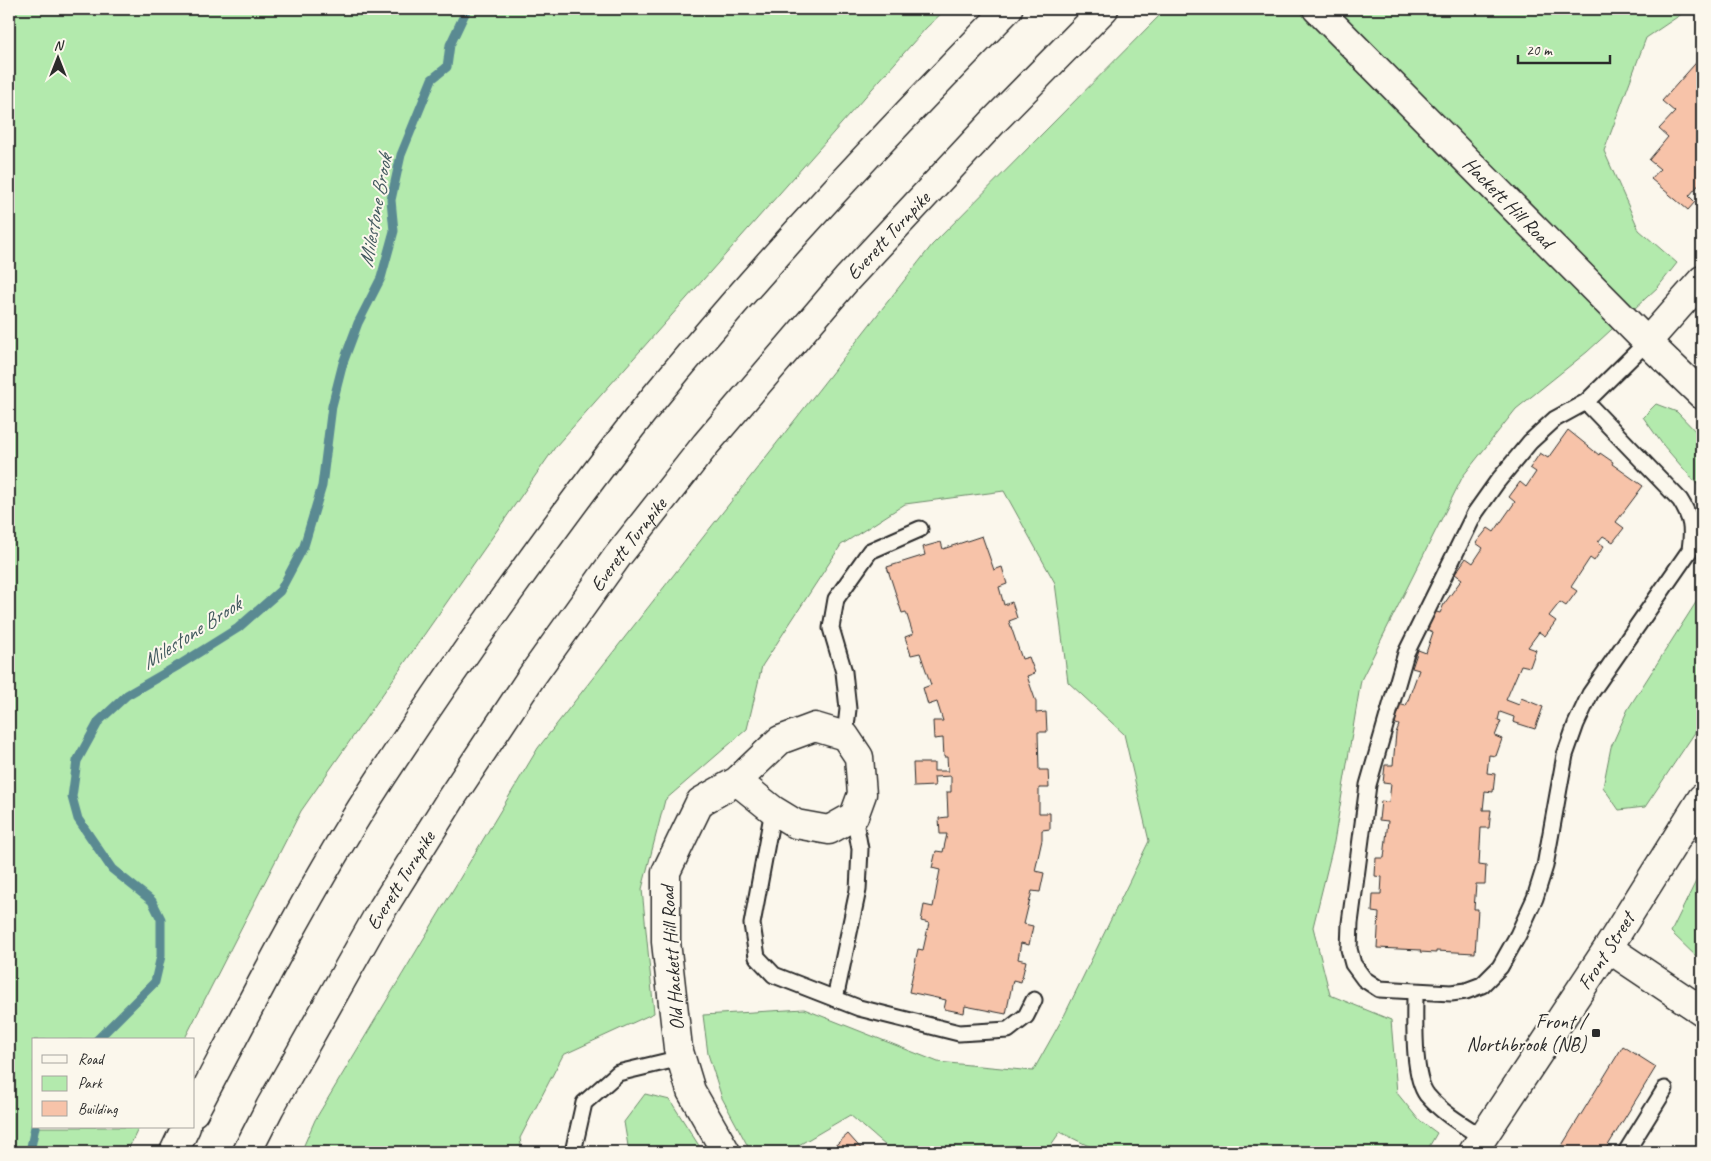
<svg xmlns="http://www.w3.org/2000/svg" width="1711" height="1161" viewBox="0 0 1711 1161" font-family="Caveat,sans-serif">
<rect width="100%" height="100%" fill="#fbf7ec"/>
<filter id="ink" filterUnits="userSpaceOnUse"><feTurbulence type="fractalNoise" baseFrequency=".02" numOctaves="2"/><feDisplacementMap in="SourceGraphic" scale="10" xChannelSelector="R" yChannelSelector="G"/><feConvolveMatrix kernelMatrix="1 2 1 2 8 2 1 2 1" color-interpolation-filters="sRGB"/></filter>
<g filter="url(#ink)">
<g fill="#b3eaad" stroke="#6f8a6c">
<polygon points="9,9 946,9 926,28 556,446 301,811 184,1040 34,1040 34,1127 139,1127 127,1152 9,1152"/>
<polygon points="1166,9 1689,9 1646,38 1604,151 1639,230 1677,263 1658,287 1587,352 1516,409 1463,476 1361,680 1334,842 1313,927 1330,995 1391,1020 1397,1093 1418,1119 1437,1133 1426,1152 1155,1152 1147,1147 1130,1152 1101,1152 1060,1132 1046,1152 893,1152 850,1115 787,1152 751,1152 722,1098 708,1054 703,1015 804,1009 938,1062 1033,1071 1065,1014 1149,841 1124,734 1068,682 1055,583 1004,491 905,504 841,545 762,666 747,729 665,800 642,889 654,1013 563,1055 520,1138 522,1152 301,1152 315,1120 538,748 932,245"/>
<polygon points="1656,404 1677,412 1702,438 1702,490 1663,445 1643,417"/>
<polygon points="1702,593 1702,722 1645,807 1619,810 1603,787 1611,747 1628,709"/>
<polygon points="1702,869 1702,962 1671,932"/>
<polygon points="645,1094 670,1100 703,1152 629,1152 624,1122"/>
</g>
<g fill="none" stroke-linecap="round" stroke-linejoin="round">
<g stroke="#5a8a92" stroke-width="9">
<polyline points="97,1040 155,982 161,956 161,919 152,901 112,869 78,819 72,797 77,761 99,721 127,695 179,665 238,628 280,591 304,546 322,486 332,406 343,363 358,323 381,278 394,231 391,200 401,155 432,79 447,67 450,45 467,9"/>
<polyline points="30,1152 35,1127"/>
</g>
</g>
<g fill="#f7c3a9" stroke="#2b2b2b">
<polygon points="1702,56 1702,167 1699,170 1702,173 1702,181 1689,196 1695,202 1688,210 1651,179 1660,169 1649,160 1668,137 1659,129 1675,112 1662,101"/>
<polygon points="1568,430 1599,455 1600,453 1613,462 1612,464 1643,486 1616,522 1624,528 1613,542 1603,536 1598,542 1604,546 1594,561 1590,558 1571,587 1577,591 1566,606 1560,602 1549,616 1556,621 1545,636 1539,632 1528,647 1536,650 1530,667 1521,665 1506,700 1519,705 1521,698 1543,707 1535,729 1513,722 1514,717 1500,712 1498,720 1501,721 1495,736 1502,739 1496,756 1489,755 1487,773 1495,774 1493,792 1485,791 1483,810 1491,810 1489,828 1481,828 1479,865 1486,866 1485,884 1476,884 1474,909 1478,909 1475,953 1436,951 1436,953 1420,952 1421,950 1377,948 1379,913 1372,912 1373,894 1381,894 1382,877 1375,876 1376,858 1384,858 1388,821 1379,820 1381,801 1389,802 1391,784 1383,783 1385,765 1393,765 1396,733 1399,725 1391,722 1398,704 1406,706 1419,670 1412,668 1418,650 1426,653 1433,632 1426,629 1433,611 1440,613 1444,604 1462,579 1455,574 1466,558 1473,563 1483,548 1476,543 1488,528 1494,532 1515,502 1509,497 1520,482 1526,487 1536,472 1530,468 1540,453 1548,458"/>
<polygon points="982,536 994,570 1002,567 1007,584 999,587 1004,605 1012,602 1017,618 1009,621 1022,659 1029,657 1035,673 1027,676 1036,702 1036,713 1046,712 1047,732 1038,732 1039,770 1048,770 1049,788 1039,788 1039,813 1050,813 1050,829 1042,830 1042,840 1035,871 1044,873 1040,892 1032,891 1024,924 1033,926 1029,945 1021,943 1018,959 1026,961 1021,982 1013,980 1006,1014 965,1006 964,1013 944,1009 946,1000 909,992 918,949 923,950 929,923 921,921 924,905 933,907 940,870 932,868 936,851 943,852 947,834 940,834 939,818 948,817 947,792 951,792 951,776 934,777 935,786 914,787 913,763 934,763 934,771 948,771 947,757 944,757 943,738 934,739 933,721 943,721 937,702 928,705 923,688 931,685 920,653 911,655 905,637 913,634 906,612 902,613 887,567 925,555 923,547 941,542 943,549"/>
<polygon points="1623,1046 1656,1067 1604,1152 1558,1152"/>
<polygon points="848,1134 864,1152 828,1152"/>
</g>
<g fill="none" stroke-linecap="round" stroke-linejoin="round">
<defs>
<g id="lane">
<path d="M1586,402L1555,419L1530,442L1497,482L1475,513L1406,653L1368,785L1350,923L1349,949L1353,964L1364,979L1379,989L1451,993L1466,991L1482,985L1500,967L1518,935L1535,898L1545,866L1565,755L1576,724L1590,694L1690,550C1693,528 1692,519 1680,500L1586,402L1647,342"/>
<polyline points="845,736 848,709 844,672 831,628 836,599 870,551 920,529"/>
<polyline points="773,810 752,924 757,957 774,975 859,1008 959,1033 1008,1030 1026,1016 1034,1000"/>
<path d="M1415,992C1415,1017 1412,1076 1427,1095C1442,1113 1463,1125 1482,1137"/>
<polyline points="835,999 858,890 860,849 854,816"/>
<polyline points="573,1152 584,1103 618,1073 681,1058"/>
<polyline points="1626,1152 1665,1089"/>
</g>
<g id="street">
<polyline points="1647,342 1702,280"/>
<polyline points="1608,948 1702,1011"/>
<polyline points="726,1152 691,1091 678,1048 666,942 666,872 700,802 737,781 780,740 815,727 845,736 859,757 862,794 854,816 829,830 796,824 773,810 737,781"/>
</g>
<g id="secondary">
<path id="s1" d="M1317,9L1647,342L1702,395"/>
<path id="s2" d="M1473,1152L1608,948L1702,798"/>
</g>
<g id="highway">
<path d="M194,1112C248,1010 300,907 361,809C407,737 455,667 505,597C553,530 602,463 654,398C765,262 886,134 1008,9"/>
<polyline points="174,1152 186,1127"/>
<path id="s3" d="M247,1152L270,1107L376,919L452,797L532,676L617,557L706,444L847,279L994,121L1104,9"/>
</g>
</defs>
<use href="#lane" stroke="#2b2b2b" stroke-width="19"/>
<use href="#street" stroke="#2b2b2b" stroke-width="31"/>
<use href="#secondary" stroke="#2b2b2b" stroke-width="31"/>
<use href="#highway" stroke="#2b2b2b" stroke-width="31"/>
<use href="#lane" stroke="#fbf7ec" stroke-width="15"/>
<use href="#street" stroke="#fbf7ec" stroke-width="28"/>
<use href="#secondary" stroke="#fbf7ec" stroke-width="28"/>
<use href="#highway" stroke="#fbf7ec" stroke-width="28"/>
</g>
</g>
<rect fill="#2b2b2b" stroke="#fbf7ec" stroke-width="2" x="1591" y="1028" width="10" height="10" rx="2.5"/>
<g text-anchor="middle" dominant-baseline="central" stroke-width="4" stroke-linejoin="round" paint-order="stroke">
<g font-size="20" fill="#2b2b2b" stroke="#fbf7ec">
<text stroke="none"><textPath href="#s1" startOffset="272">Hackett Hill Road</textPath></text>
<text stroke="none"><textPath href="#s3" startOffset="1122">Everett Turnpike</textPath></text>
<text stroke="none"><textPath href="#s3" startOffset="718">Everett Turnpike</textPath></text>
<text stroke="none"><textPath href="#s3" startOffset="312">Everett Turnpike</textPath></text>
<text stroke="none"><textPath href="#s2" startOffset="241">Front Street</textPath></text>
<text transform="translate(672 958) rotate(-94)">Old Hackett Hill Road</text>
</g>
<g font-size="20" fill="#2b2b2b" stroke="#fbf7ec" text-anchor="end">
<text x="1586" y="1021">Front /<tspan x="1586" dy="23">Northbrook (NB)</tspan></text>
</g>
<g font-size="21" font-style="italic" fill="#435a5f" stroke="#fbf7ec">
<text transform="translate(375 211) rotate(-80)">Milestone Brook</text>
<text transform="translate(191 633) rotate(-33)">Milestone Brook</text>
</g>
</g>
<rect width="1711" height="1161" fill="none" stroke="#fbf7ec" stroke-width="30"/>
<rect x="15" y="15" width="1681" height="1131" fill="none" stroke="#2b2b2b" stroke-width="2" filter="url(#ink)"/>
<rect x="32" y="1038" width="162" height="90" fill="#fbf7ec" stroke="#a8a59f"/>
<rect x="42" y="1055" width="25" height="8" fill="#fbf7ec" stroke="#a8a59f"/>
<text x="78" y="1064" font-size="15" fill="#2b2b2b">Road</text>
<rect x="42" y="1076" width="25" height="15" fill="#b3eaad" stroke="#a8a59f"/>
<text x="78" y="1088" font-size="15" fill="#2b2b2b">Park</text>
<rect x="42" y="1101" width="25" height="15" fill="#f7c3a9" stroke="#a8a59f"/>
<text x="78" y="1114" font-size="15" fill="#2b2b2b">Building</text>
<g transform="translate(58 58)" stroke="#fbf7ec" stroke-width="4" paint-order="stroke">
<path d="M0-4L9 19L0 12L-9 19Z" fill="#2b2b2b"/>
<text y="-8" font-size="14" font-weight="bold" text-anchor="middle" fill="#2b2b2b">N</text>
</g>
<path d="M1518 55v8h92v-8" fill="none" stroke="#2b2b2b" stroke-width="2.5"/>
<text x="1526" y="55" font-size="15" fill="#2b2b2b" stroke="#fbf7ec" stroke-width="4" paint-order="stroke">20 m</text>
</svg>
